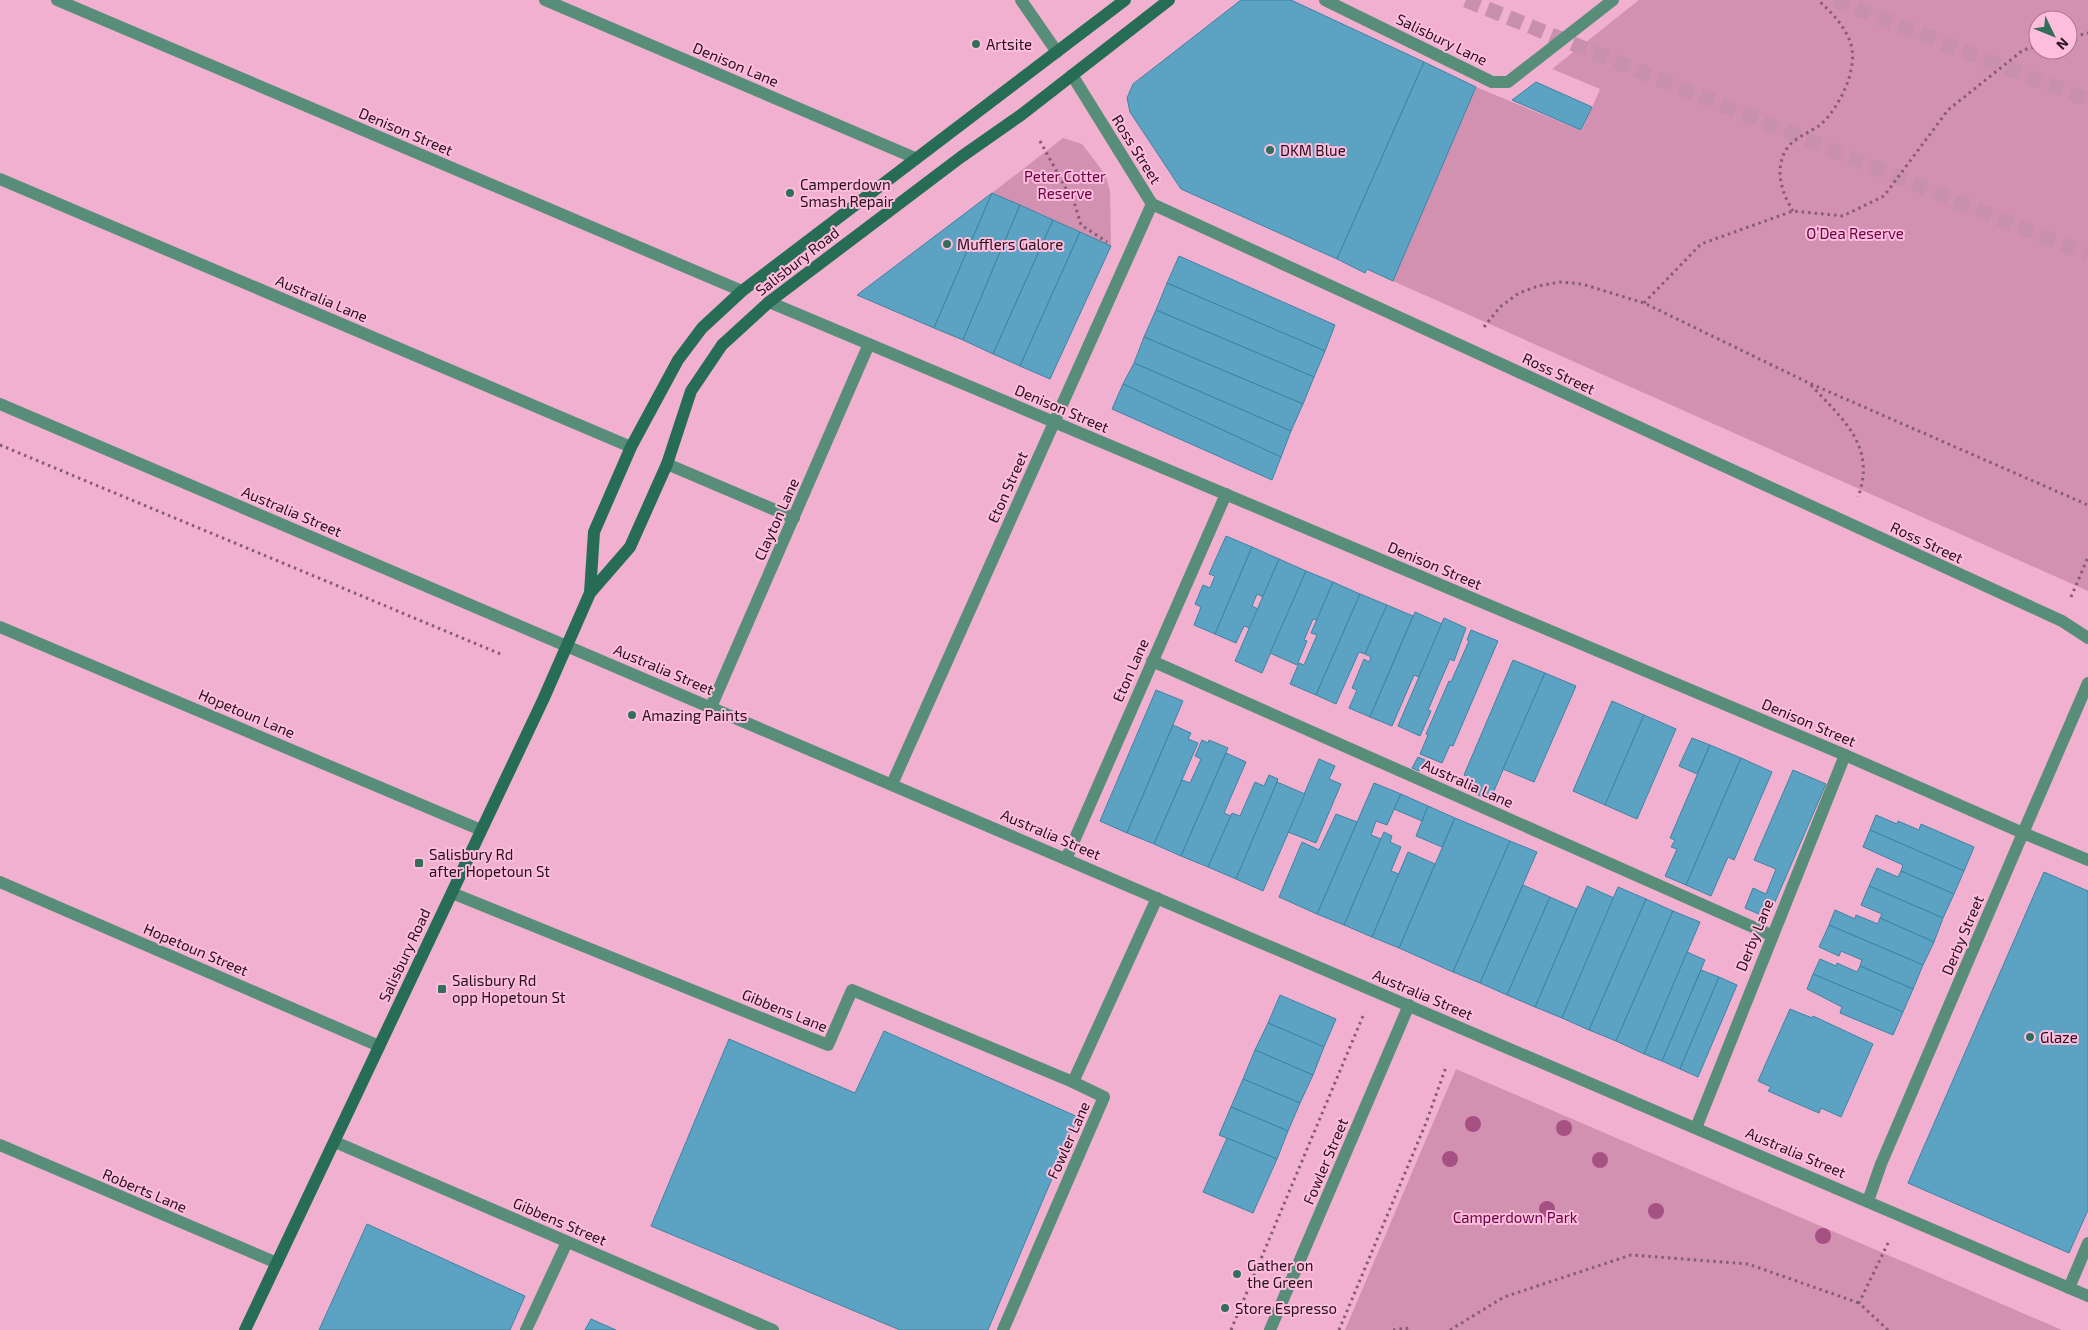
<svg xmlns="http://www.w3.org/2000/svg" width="2088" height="1330" viewBox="0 0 2088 1330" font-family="'Exo 2',sans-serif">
<rect width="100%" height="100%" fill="#f1b0d0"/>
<g fill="#d391b2" fill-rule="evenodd">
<path d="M1639,0H2088V591L1393,281L1476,87L1582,131L1600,89L1552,69ZM2038,20H2068V50H2038Z"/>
<polygon points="1063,138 1082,144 1105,174 1110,191 1111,246 992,193"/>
<polygon points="1456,1069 2062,1330 1345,1330"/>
</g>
<g fill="#5ca3c3" stroke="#3c84a3">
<polygon points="1241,0 1291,0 1424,62 1337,259 1181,189 1130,112 1127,98 1133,84"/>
<polygon points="1424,62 1476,87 1393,281 1367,269 1365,273 1337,259"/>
<polygon points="1536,82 1592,107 1581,130 1512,100"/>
<polygon points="992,193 934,328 857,295"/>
<polygon points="992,193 1020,205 963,340 934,328"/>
<polygon points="1020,205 1053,220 993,354 963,340"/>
<polygon points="1053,220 1080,232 1020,366 993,354"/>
<polygon points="1080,232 1111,246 1050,379 1020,366"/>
<polygon points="1179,256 1335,325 1325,351 1167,283"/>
<polygon points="1167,283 1325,351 1314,377 1156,310"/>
<polygon points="1156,310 1314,377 1303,404 1144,337"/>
<polygon points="1144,337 1303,404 1291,431 1134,363"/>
<polygon points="1134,363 1291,431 1281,457 1123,384"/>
<polygon points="1123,384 1281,457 1272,480 1112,409"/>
<polygon points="1226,536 1252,547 1215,634 1194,625 1201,607 1195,604 1203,585 1210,588 1215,576 1209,574"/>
<polygon points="1252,547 1279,559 1263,597 1257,594 1252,606 1258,609 1250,628 1244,626 1236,643 1215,634"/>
<polygon points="1279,559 1306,571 1262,673 1235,661"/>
<polygon points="1306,571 1333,582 1317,620 1313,619 1304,640 1307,641 1297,665 1270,653"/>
<polygon points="1333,582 1360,594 1316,695 1290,684 1299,663 1304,665 1317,635 1311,633"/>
<polygon points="1360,594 1387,605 1365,654 1359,652 1336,704 1316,695"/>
<polygon points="1387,605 1413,616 1370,717 1349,708 1357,690 1352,688 1364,659 1369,662 1371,657 1365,654"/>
<polygon points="1415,612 1442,624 1419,677 1414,675 1392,726 1370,717"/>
<polygon points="1444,618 1466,628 1454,661 1450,659 1428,710 1431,711 1420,736 1398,726"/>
<polygon points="1471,630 1498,641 1453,746 1450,745 1442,763 1420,754 1428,735 1426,734 1449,681 1451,682 1469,641 1467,640"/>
<polygon points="1513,660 1545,673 1490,800 1466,790 1471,778 1464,775"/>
<polygon points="1545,673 1576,686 1534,782 1503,769"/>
<polygon points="1156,690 1183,701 1127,833 1100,821"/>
<polygon points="1612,701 1644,715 1605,805 1573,791"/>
<polygon points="1644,715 1676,729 1637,819 1605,805"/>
<polygon points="1173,725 1191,733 1188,739 1198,743 1154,844 1127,833"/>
<polygon points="1692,738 1710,745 1697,774 1679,766"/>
<polygon points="1202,740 1208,743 1209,740 1228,748 1181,856 1154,844 1182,780 1190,783 1201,759 1195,756"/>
<polygon points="1710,745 1741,758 1686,885 1665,876 1677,849 1671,847 1675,840 1670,838"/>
<polygon points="1226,753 1246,762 1224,813 1231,816 1208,867 1181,856"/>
<polygon points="1418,757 1425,760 1419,771 1412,768"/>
<polygon points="1741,758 1772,772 1734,860 1728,857 1711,896 1686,885"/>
<polygon points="1319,759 1335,766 1329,779 1341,784 1316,843 1288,832"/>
<polygon points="1793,770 1826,784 1768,918 1745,908 1753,888 1766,894 1776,869 1754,860"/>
<polygon points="1269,775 1278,779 1277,782 1236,879 1208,867 1232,813 1240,816 1255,782 1264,786"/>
<polygon points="1277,782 1305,794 1263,891 1236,879"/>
<polygon points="1374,783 1401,794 1387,825 1376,821 1371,835 1381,839 1344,925 1317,914"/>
<polygon points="1401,794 1428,806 1422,821 1394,809"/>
<polygon points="1428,806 1455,818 1442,847 1416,836"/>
<polygon points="1336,814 1357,822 1317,914 1279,897 1302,842 1319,850"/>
<polygon points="1876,815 1897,824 1898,821 1919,830 1921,824 1974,847 1964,871 1870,830"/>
<polygon points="1455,818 1510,841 1453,972 1399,948"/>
<polygon points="1870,830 1964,871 1954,894 1901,871 1903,865 1863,847"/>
<polygon points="1384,832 1392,836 1390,842 1401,847 1391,871 1399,874 1372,937 1344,925"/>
<polygon points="1510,841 1537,852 1480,983 1453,972"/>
<polygon points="1408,852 1435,864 1399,948 1372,937"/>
<polygon points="1877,868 1898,877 1901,871 1954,894 1943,918 1869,886"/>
<polygon points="2044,872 2088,891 2088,1210 2069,1253 1908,1183"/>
<polygon points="1523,885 1550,897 1507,995 1480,983"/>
<polygon points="1587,886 1614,898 1562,1018 1535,1007"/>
<polygon points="1869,886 1943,918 1934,942 1880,918 1882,914 1861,905"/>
<polygon points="1618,887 1646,899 1589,1030 1562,1018"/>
<polygon points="1550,897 1577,909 1535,1007 1507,995"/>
<polygon points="1646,899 1673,911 1616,1041 1589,1030"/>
<polygon points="1835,910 1855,919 1856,915 1878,924 1880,918 1934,942 1923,965 1829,925"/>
<polygon points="1673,911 1700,922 1644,1054 1616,1041"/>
<polygon points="1829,925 1923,965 1913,989 1860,966 1862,960 1841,951 1839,956 1819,947"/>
<polygon points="1687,952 1705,960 1662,1061 1644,1054"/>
<polygon points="1820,959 1836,966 1837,963 1857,972 1860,966 1913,989 1903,1012 1813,974"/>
<polygon points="1701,970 1719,977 1680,1069 1662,1061"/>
<polygon points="1813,974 1903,1012 1893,1035 1840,1013 1842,1007 1807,989"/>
<polygon points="1719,977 1737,985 1698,1077 1680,1069"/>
<polygon points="1280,995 1336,1019 1324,1047 1268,1023"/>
<polygon points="1790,1009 1812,1018 1813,1016 1873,1044 1841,1117 1821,1108 1819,1113 1768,1091 1771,1087 1758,1081"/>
<polygon points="1268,1023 1324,1047 1313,1075 1255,1050"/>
<polygon points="884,1031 1078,1117 988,1330 900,1330 651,1226 729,1039 855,1093"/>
<polygon points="1255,1050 1313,1075 1300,1103 1243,1079"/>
<polygon points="1243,1079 1300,1103 1288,1131 1231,1107"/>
<polygon points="1231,1107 1288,1131 1277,1159 1219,1135"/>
<polygon points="1227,1138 1277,1159 1253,1213 1203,1192"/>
<polygon points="367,1224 525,1296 510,1330 319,1330"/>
<polygon points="591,1319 616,1330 585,1330"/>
</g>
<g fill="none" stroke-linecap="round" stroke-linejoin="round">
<g stroke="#c890ac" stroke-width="15" stroke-dasharray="15 8" stroke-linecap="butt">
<polyline points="1466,0 2088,255"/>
<polyline points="1835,0 2088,100"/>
</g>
<g stroke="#865c71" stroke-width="3" stroke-dasharray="2.5 4" stroke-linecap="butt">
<polyline points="2068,38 2088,33"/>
<polyline points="1040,141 1075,205 1081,225 1107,242"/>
<path d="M1793,211C1782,193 1774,170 1786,150C1793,138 1809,133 1820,125C1840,108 1861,64 1849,39C1842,23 1831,12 1818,0"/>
<polyline points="1644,303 1701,244 1793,211 1843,216 1884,196 1948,110 2023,50 2038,46"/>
<polyline points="1484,327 1500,307 1519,293 1538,286 1560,282 1582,284 1644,303 1809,383 2088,505"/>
<path d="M1811,385C1842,419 1877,446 1858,497"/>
<polyline points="0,445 503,655"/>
<polyline points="2071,597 2088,557"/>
<polyline points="1231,1330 1363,1016"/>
<polyline points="1339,1330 1426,1123 1446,1067"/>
<polyline points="1393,1330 1406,1328 1409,1330"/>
<polyline points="1450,1330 1504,1297 1631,1255 1748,1264 1859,1303"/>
<polyline points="1888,1330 1859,1303 1889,1241"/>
</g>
<g stroke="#578d79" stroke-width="12">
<polyline points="545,0 915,158"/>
<polyline points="1325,0 1492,82 1508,82 1613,0"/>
<polyline points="1072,75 1152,204 2062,621 2088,638"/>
<polyline points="0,179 631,447"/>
<polyline points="667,464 794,518"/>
<polyline points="0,627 481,830"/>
<polyline points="1152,661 1771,935"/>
<polyline points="711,707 869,344"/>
<polyline points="892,784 1152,204"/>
<polyline points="2023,833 2088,683"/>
<polyline points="1066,859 1226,494"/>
<polyline points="452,893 828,1045 852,990 1073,1082"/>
<polyline points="1696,1128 1845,755"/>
<polyline points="0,1145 277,1263"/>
<polyline points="2069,1288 2088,1243"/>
<polyline points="526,1330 567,1242"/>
<polyline points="1003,1330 1104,1097 1073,1082 1157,898"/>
</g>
<g stroke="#578d79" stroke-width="12">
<polyline points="57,0 742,291"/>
<polyline points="1021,0 1057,52"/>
<polyline points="769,302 1845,755 2023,833 2088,860"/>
<polyline points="0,404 2088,1296"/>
<polyline points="0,882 379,1046"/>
<polyline points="335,1142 773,1330"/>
<polyline points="1868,1201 1881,1164 2023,833"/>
<polyline points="1270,1330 1409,1005"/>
</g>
<g stroke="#276d56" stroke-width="12">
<polyline points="590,593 594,532 631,447 678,360 702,328 742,291 1125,0"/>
<polyline points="245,1330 543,700 590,593 630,547 667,464 691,391 722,345 769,302 961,157 1021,115 1169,0"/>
</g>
</g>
<g fill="#a55183">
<circle cx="1473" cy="1124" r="8"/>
<circle cx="1564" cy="1128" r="8"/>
<circle cx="1450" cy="1159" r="8"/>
<circle cx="1600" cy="1160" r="8"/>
<circle cx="1547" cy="1209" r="8"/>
<circle cx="1656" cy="1211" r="8"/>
<circle cx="1823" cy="1236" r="8"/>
</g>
<g fill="#326e5a" stroke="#ffbddd" stroke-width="2">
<circle cx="976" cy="44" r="5"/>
<circle cx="1270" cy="150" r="5"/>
<circle cx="790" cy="193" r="5"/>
<circle cx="947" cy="244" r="5"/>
<circle cx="632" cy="715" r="5"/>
<rect x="414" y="858" width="10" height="10" rx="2.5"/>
<rect x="437" y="984" width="10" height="10" rx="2.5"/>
<circle cx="2030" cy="1037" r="5"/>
<circle cx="1237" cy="1274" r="5"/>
<circle cx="1225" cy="1308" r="5"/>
</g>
<g text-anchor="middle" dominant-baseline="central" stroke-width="4" stroke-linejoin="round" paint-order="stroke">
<g font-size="15" fill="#26101c" stroke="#ffbddd">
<text transform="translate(1442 39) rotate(26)">Salisbury Lane</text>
<text transform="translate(736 64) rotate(23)">Denison Lane</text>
<text transform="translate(406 131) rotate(23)">Denison Street</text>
<text transform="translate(1137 149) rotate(58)">Ross Street</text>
<text transform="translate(797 261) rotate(-38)">Salisbury Road</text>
<text transform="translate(322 298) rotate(23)">Australia Lane</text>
<text transform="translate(1559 373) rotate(25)">Ross Street</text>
<text transform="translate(1062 408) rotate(23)">Denison Street</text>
<text transform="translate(1007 487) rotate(-66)">Eton Street</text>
<text transform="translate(292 511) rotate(23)">Australia Street</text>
<text transform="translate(776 519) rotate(-66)">Clayton Lane</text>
<text transform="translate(1927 542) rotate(25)">Ross Street</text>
<text transform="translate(1435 565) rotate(23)">Denison Street</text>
<text transform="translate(664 669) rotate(23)">Australia Street</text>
<text transform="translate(1130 670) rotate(-66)">Eton Lane</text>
<text transform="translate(247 713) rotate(23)">Hopetoun Lane</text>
<text transform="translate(1809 722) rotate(23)">Denison Street</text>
<text transform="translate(1468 783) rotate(24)">Australia Lane</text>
<text transform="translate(1051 834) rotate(23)">Australia Street</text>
<text transform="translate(1754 935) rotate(-68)">Derby Lane</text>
<text transform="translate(1962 935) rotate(-67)">Derby Street</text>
<text transform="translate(196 949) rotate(23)">Hopetoun Street</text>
<text transform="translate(404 955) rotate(-65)">Salisbury Road</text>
<text transform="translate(1423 994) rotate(23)">Australia Street</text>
<text transform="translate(785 1010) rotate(22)">Gibbens Lane</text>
<text transform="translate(1068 1140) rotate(-66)">Fowler Lane</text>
<text transform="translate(1796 1152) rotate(23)">Australia Street</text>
<text transform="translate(1325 1161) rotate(-67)">Fowler Street</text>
<text transform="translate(145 1190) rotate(23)">Roberts Lane</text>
<text transform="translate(560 1221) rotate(23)">Gibbens Street</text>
</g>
<g font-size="15" fill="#26101c" stroke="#ffbddd" text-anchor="start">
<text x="986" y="44">Artsite</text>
<text x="1280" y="150">DKM Blue</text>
<text x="800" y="184">Camperdown<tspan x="800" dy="17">Smash Repair</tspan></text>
<text x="957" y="244">Mufflers Galore</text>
<text x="642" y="715">Amazing Paints</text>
<text x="429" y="854">Salisbury Rd<tspan x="429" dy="17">after Hopetoun St</tspan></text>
<text x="452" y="980">Salisbury Rd<tspan x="452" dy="17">opp Hopetoun St</tspan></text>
<text x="2040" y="1037">Glaze</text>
<text x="1247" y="1265">Gather on<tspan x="1247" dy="17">the Green</tspan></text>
<text x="1235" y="1308">Store Espresso</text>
</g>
<g font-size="15" fill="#670344" stroke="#ffbddd">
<text x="1065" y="176">Peter Cotter<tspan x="1065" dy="17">Reserve</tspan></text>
<text x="1855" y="233">O’Dea Reserve</text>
<text x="1515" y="1217">Camperdown Park</text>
</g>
</g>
<g transform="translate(2053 35) rotate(133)"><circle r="24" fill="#ffbddd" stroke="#a87890"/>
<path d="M0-4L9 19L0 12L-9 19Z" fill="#326e5a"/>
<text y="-8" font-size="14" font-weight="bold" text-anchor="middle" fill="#26101c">N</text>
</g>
</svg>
